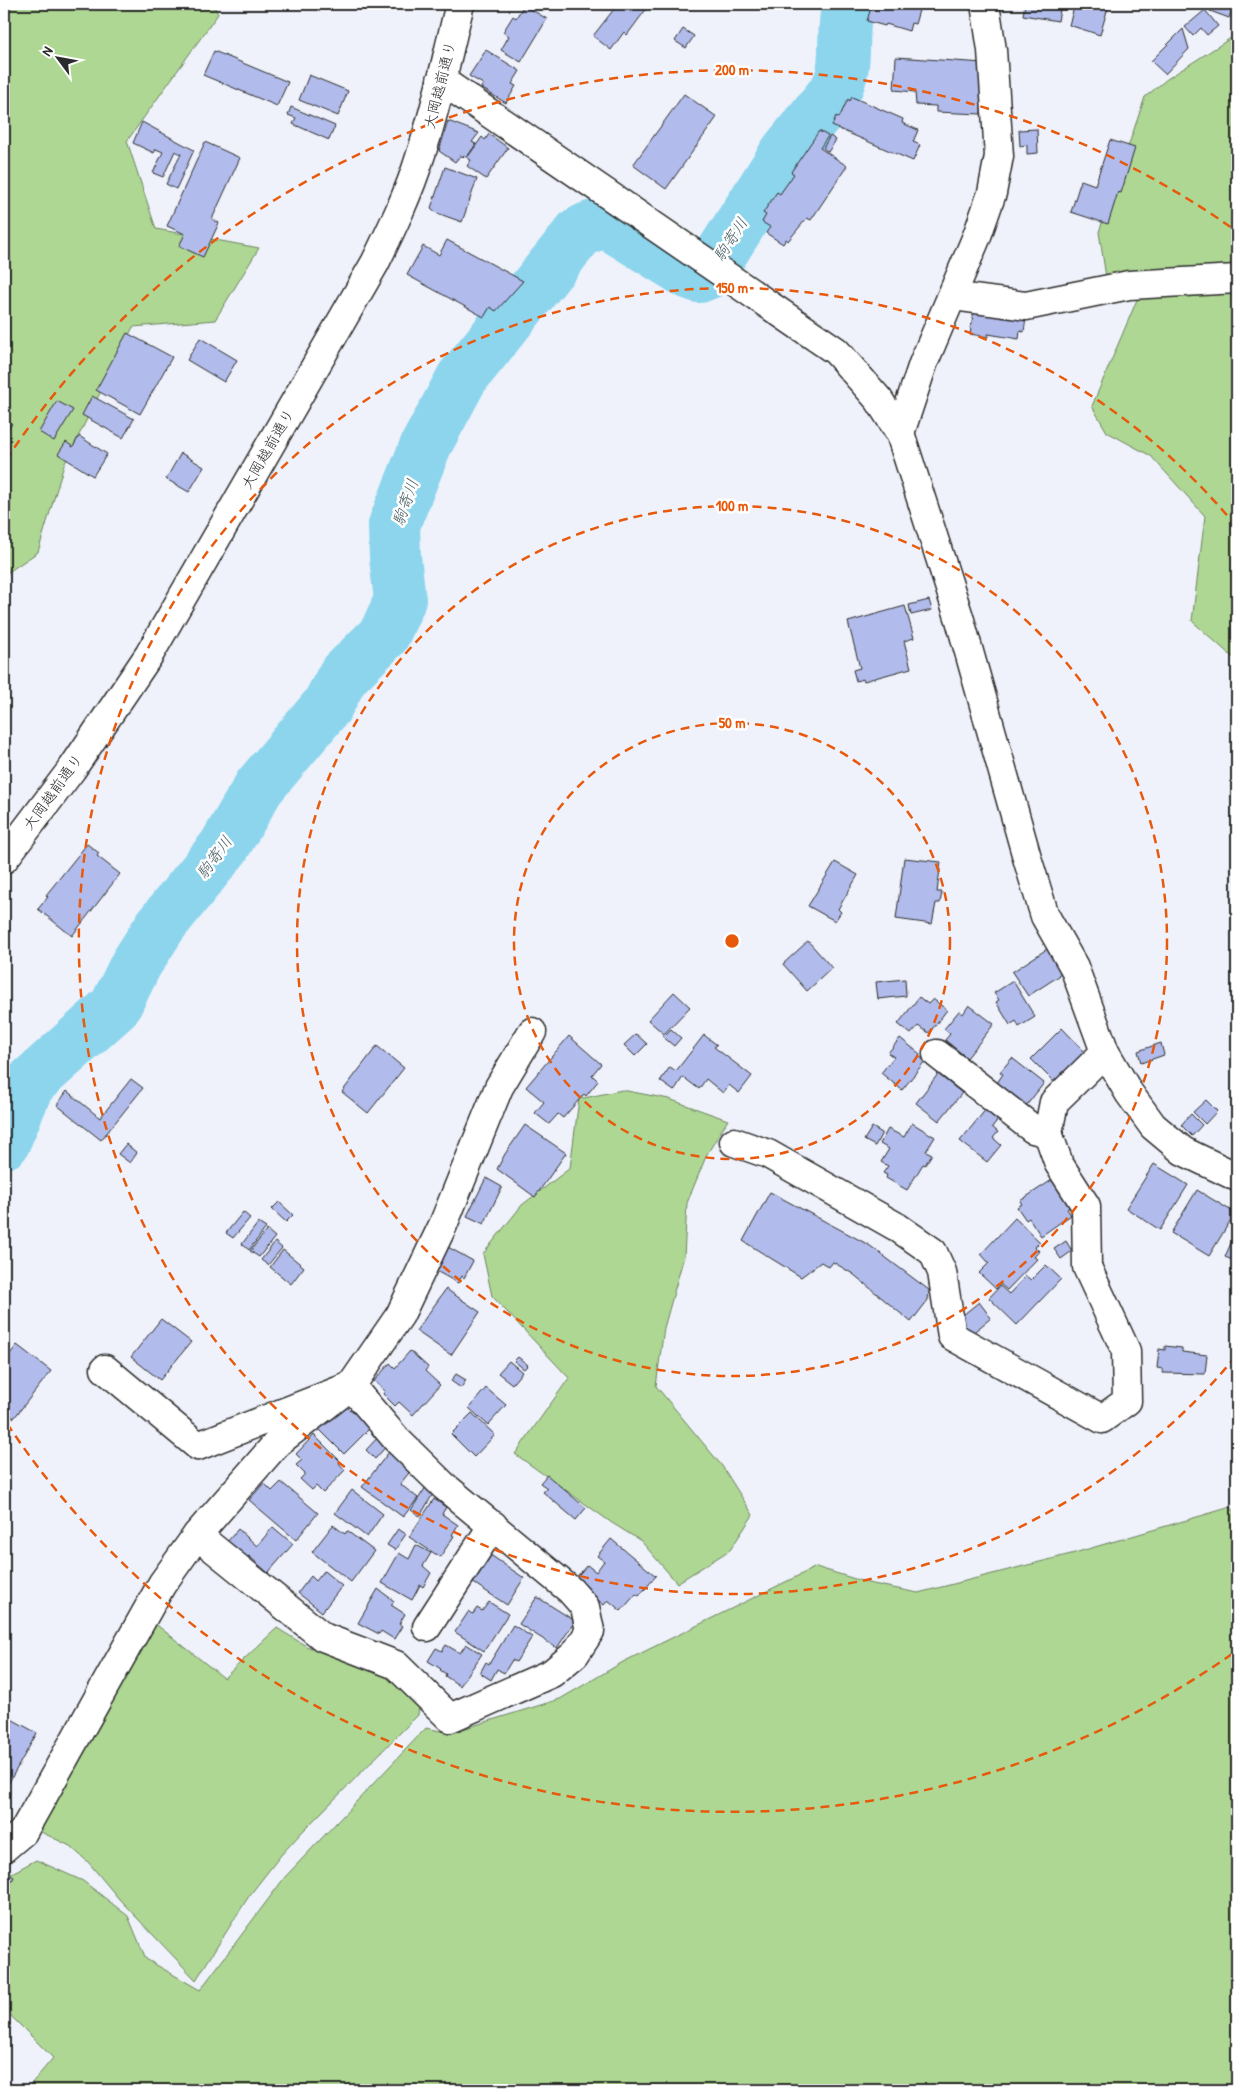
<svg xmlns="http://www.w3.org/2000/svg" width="1241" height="2094" viewBox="0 0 1241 2094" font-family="'Patrick Hand','Klee One',sans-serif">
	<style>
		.green { fill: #aed793; stroke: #6c815f }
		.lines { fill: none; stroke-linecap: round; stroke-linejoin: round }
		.river { stroke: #8cd5ed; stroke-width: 52 }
		.building { fill: #b1bcec; stroke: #2b2b2b }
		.minor-casing { stroke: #2b2b2b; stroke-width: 31 }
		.minor { stroke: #fff; stroke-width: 28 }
		.ring { fill: none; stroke: #e8590c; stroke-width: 2.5; stroke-dasharray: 9 6 }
		.labels { text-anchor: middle; stroke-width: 5; stroke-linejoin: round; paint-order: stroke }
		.street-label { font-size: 15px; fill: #2b2b2b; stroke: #fff }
		.water-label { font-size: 16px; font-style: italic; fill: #485e65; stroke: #fff }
		.centre { fill: #e8590c; stroke: #fff; stroke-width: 2.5 }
		.ring-label { font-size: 15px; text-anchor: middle; font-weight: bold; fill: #e8590c; stroke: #fff; stroke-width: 5; stroke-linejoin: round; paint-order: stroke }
	</style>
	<rect width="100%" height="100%" fill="#eff2fb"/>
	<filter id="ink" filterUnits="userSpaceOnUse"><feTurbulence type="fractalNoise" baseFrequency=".02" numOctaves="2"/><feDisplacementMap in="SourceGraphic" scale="10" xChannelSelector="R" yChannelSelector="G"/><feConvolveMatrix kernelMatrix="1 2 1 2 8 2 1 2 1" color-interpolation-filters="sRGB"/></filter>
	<g filter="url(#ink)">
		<!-- green -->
		<g class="green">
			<path d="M4 4H213L218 14 127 141 156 229 259 248 215 320 133 327 64 465 38 552 4 575Z"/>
			<path d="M1237 34V661L1192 621 1205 516 1151 456 1107 432 1092 406 1139 295 1106 277 1099 232 1145 97 1167 79Z"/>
			<path d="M622 1090 669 1099 728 1120 707 1154 687 1203 684 1256 664 1328 656 1386 722 1466 753 1515 730 1550 677 1583 641 1541 612 1523 515 1454 569 1378 492 1296 483 1254 522 1205 570 1168 579 1099Z"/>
			<path d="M1231 1507 1237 1514V2090H26L53 2058 4 2009V1885L10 1874 36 1860 83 1881 128 1916 146 1959 200 1990 285 1877 426 1728 450 1733 560 1699 623 1662 816 1567 868 1583 918 1593 1071 1554Z"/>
			<path d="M153 1622 224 1678 277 1628 306 1646 391 1677 419 1703 418 1715 301 1833 281 1855 249 1896 196 1980 119 1899 89 1863 70 1846 41 1832 46 1818Z"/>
		</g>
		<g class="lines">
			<!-- river -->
			<path class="river" d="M4 1143 29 1084 115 1007 136 964 161 925 224 847 259 787 327 706 343 676 384 635 400 600 395 557 394 525 426 445 462 378 579 233C590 226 598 223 612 226L688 273 699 277 709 273 786 152 835 91C850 66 840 31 848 4"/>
		</g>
		<!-- building -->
		<g class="building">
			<path d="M618 4H650L627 35 624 32 611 50 593 36Z"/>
			<path d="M872 4H908L920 7 915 24 911 23 909 31 886 24 885 26 867 21Z"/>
			<path d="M1025 4H1061L1058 21 1023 15Z"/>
			<path d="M1075 4H1109L1100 35 1069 25Z"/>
			<path d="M1212 4 1234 5 1229 18 1210 11Z"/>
			<path d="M524 5 547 19 521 62 501 50 509 36 503 32 513 16 516 18Z"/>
			<path d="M1205 10 1218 26 1207 35 1201 28 1193 36 1185 27Z"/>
			<path d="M683 29 694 36 686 48 675 41Z"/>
			<path d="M1183 29 1189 49 1165 74 1151 61Z"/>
			<path d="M486 50 520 71 512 84 516 86 506 103 481 88 483 84 469 76Z"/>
			<path d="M214 51 288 82 277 106 203 75Z"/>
			<path d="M896 57 984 63 981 114 936 112V106L916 105 915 92 894 90Z"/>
			<path d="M309 75 348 91 338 116 299 100Z"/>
			<path d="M684 94 717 117 666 189 633 165Z"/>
			<path d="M852 97 903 119 902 123 918 130 913 142 920 145 913 161 832 126 836 116 839 118 848 99 850 101Z"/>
			<path d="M291 107 335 126 329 140 293 124 296 118 288 115Z"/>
			<path d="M448 121 479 133 472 142 476 144 467 157 460 156 455 162 439 151Z"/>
			<path d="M142 122 194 150 176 189 166 184 181 154 175 151 163 177 153 173 163 152 156 149 154 153 133 143Z"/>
			<path d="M1037 129 1038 153 1027 154V145L1020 146 1019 130Z"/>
			<path d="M819 131 828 136 820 148 847 166 811 220 807 218 788 241 786 239 783 244 766 233 770 227 762 222 766 215 763 213 777 192 780 194 794 174 791 172Z"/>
			<path d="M489 134 508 148 486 179 467 166 471 160 467 158 482 137 485 140Z"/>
			<path d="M830 136 836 140 828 152 823 148Z"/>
			<path d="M1110 140 1135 148 1121 193 1118 192 1108 224 1071 212 1081 180 1095 185Z"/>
			<path d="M205 142 240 158 212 219 219 223 203 257 179 246 185 234 167 226Z"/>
			<path d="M445 167 477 179 462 222 437 213 431 208Z"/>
			<path d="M447 240 523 281 496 311 490 307 484 317 407 275 423 246 439 255Z"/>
			<path d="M974 309 1026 318 1024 332 1020 331 1019 339 988 334V337L970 334Z"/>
			<path d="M127 333 172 357 140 414 96 390Z"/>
			<path d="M200 338 237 360 224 382 187 360Z"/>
			<path d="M92 396 134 419 123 438 82 415Z"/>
			<path d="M57 401 73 410 54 441 39 432Z"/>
			<path d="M4 418 12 424 4 434Z"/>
			<path d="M79 436 107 454 93 476 58 454 66 442 73 447Z"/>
			<path d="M181 453 204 467 189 492 166 479Z"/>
			<path d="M929 600 932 610 911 615 909 605Z"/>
			<path d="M905 606 914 638 904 641 911 668 864 681 863 679 856 681 853 670 860 668 848 622Z"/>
			<path d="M87 844 99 853 97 856 120 874 72 936 38 909 48 897 46 895Z"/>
			<path d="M904 858 941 862 937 892H942L940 903H936L932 924 896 919Z"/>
			<path d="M835 862 858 875 838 909 841 912 835 921 808 906Z"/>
			<path d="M808 941 832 968 807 991 783 964Z"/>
			<path d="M1047 949 1062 972 1058 975 1059 976 1028 996 1012 972Z"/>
			<path d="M905 979 906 996 878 999 876 982Z"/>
			<path d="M1013 981 1035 1017 1019 1027 1016 1021 1010 1025 996 1002 999 1000 994 993Z"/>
			<path d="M674 992 690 1007 664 1034 648 1020Z"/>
			<path d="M919 997 928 1004 933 999 947 1010 929 1033 918 1026 911 1034 898 1024Z"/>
			<path d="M969 1005 994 1024 967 1058 945 1040 950 1034 944 1029 959 1011 963 1014Z"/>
			<path d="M1062 1028 1085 1052 1054 1082 1031 1059Z"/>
			<path d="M671 1029 681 1038 674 1046 663 1037Z"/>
			<path d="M636 1034 647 1044 635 1056 624 1045Z"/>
			<path d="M704 1035 717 1045 714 1047 752 1076 739 1093 729 1085 723 1093 706 1079 699 1089 683 1077 674 1091 660 1081 670 1067 676 1071Z"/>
			<path d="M569 1036 601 1064 592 1075 598 1081 586 1096 584 1094 563 1118 558 1114 549 1124 535 1113 544 1102 526 1087Z"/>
			<path d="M900 1038 920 1054 919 1056 925 1061 902 1090 881 1073 894 1057 888 1053Z"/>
			<path d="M1161 1043 1164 1055 1141 1063 1138 1051Z"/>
			<path d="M377 1046 404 1068 368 1113 342 1092Z"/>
			<path d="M1012 1058 1044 1083 1026 1106 997 1083 1003 1074 1000 1072Z"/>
			<path d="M938 1074 962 1093 939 1121 916 1103Z"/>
			<path d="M131 1079 143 1088 101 1140 57 1105 67 1091 100 1118Z"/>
			<path d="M1206 1100 1217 1111 1205 1124 1193 1112Z"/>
			<path d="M987 1108 999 1118 992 1127 998 1132 993 1138 1001 1145 987 1162 960 1141Z"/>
			<path d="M1191 1114 1202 1125 1192 1136 1181 1125Z"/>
			<path d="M912 1123 935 1137 926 1151 932 1154 925 1165 923 1164 907 1190 886 1178 887 1175 883 1173 888 1166 881 1162 889 1149 880 1144 888 1129 904 1137Z"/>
			<path d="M525 1125 566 1153 535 1197 497 1169 505 1154Z"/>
			<path d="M872 1127 882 1133 875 1146 864 1140Z"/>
			<path d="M126 1144 137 1153 130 1163 118 1154Z"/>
			<path d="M1154 1164 1188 1185 1160 1230 1126 1208Z"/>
			<path d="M486 1178 502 1187 484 1224 467 1216Z"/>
			<path d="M1055 1178 1073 1205 1067 1209 1071 1215 1041 1236 1029 1218 1026 1220 1017 1207 1022 1204 1020 1201Z"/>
			<path d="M1197 1190 1235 1213 1209 1256 1171 1233Z"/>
			<path d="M770 1192 869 1245 929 1290 928 1300 911 1322 853 1274 833 1262 829 1267 821 1262 801 1277 743 1241Z"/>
			<path d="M279 1202 293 1215 286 1222 272 1209Z"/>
			<path d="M243 1212 250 1218 233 1238 226 1233Z"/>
			<path d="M1015 1218 1040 1242 1035 1247 1039 1251 1034 1257 1037 1259 1007 1290 1000 1284 996 1289 979 1273 989 1263 981 1254Z"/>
			<path d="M258 1223 266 1228 249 1250 242 1244Z"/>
			<path d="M1237 1229V1262L1225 1257Z"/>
			<path d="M267 1230 275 1237 259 1257 250 1251Z"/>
			<path d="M1066 1241 1072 1251 1061 1259 1054 1249Z"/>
			<path d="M275 1242 282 1248 268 1265 261 1260Z"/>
			<path d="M448 1247 473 1261 464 1278 462 1276 458 1283 436 1271Z"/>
			<path d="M283 1250 304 1267 291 1284 270 1267Z"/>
			<path d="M1046 1265 1061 1279 1017 1325 989 1298 1000 1286 1009 1294 1026 1276 1031 1280Z"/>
			<path d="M446 1289 480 1312 451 1355 416 1331Z"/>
			<path d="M979 1302 991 1318 970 1335 958 1319Z"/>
			<path d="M161 1319 191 1342 160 1380 131 1357Z"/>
			<path d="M17 1345 51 1371 14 1418 4 1410V1362Z"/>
			<path d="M1165 1346 1182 1348V1352L1207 1355 1205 1374 1163 1373V1369L1157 1368 1159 1349 1165 1350Z"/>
			<path d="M410 1351 428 1367 425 1371 440 1385 413 1415 399 1402 395 1406 383 1394 385 1391 374 1381 390 1363 395 1368Z"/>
			<path d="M518 1357 528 1365 524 1369 514 1361Z"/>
			<path d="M509 1361 522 1372 512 1384 498 1373Z"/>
			<path d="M456 1374 466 1380 461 1388 451 1381Z"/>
			<path d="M486 1388 506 1405 488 1425 469 1408Z"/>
			<path d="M344 1404 350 1410 354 1407 372 1426 344 1454 318 1428Z"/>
			<path d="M472 1413 495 1435 474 1457 451 1434Z"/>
			<path d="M314 1435 341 1462 339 1463 345 1470 323 1493 316 1486 312 1490 300 1479 305 1474 296 1465 302 1460 296 1454Z"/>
			<path d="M380 1435 389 1443 375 1459 366 1450Z"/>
			<path d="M389 1452 412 1469 400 1484 418 1498 403 1517 362 1487Z"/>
			<path d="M547 1475 586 1508 576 1520 543 1492 547 1488 540 1483Z"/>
			<path d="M281 1482 318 1513 296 1540 249 1500 264 1483 272 1491Z"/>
			<path d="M426 1487 434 1492 420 1516 411 1510Z"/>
			<path d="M352 1490 383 1514 367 1537 335 1513Z"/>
			<path d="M434 1499 446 1507 442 1514 458 1525 452 1535 454 1536 440 1557 409 1537Z"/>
			<path d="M333 1525 345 1534 347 1531 374 1551 351 1582 312 1552Z"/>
			<path d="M273 1527 293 1544 268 1573 249 1556 246 1559 227 1542 238 1529 257 1546Z"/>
			<path d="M398 1529 406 1534 395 1550 387 1545Z"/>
			<path d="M611 1539 656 1576 639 1596 636 1594 621 1611 608 1600 604 1605 574 1580 587 1565 596 1572 604 1561 597 1556Z"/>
			<path d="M416 1545 431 1553 423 1566 431 1573 423 1587 420 1585 412 1600 382 1583 399 1553 409 1559Z"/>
			<path d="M489 1554 524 1578 507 1605 472 1582Z"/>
			<path d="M324 1571 342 1586 322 1612 298 1593 311 1576 316 1581Z"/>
			<path d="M378 1589 394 1601 391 1605 405 1614 399 1624 402 1626 394 1639 381 1631 379 1634 358 1623Z"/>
			<path d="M537 1597 575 1621 557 1648 519 1624Z"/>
			<path d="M489 1602 508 1614 484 1651 455 1632 469 1611 473 1614 477 1608 482 1611Z"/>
			<path d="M513 1625 532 1637 516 1662 512 1660 504 1673 497 1669 491 1680 480 1673 486 1662 489 1664Z"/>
			<path d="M466 1644 482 1654 460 1686 445 1676 446 1674 440 1670 441 1669 428 1661 436 1648 442 1651 446 1645 460 1653Z"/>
			<path d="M4 1715 37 1733 8 1784 4 1782Z"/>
			<path d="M4 1871 14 1877 5 1894H4Z"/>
		</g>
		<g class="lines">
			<defs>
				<g id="minor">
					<path d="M441 80 836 351 879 400 900 433 960 620 1028 861 1045 916 1074 967 1105 1052 1129 1093 1153 1126 1183 1151 1237 1177"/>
					<path d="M952 296 1026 306 1129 285 1237 279"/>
					<path d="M900 433 923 364 977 236 992 193 999 156 992 50 985 4"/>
					<path d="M4 859 72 769 149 655 375 263C392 228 409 193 420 157 437 107 447 55 460 4"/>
					<path d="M937 1054 1033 1129 1048 1133"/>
					<path d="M734 1142 768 1154 897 1227 933 1252 942 1272 952 1336 1102 1419 1127 1401 1126 1351 1087 1267 1086 1206 1059 1164 1048 1133 1054 1102 1105 1052"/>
					<path d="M105 1369 198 1446 351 1386 397 1440 444 1486 570 1590 585 1607 590 1631 575 1654 552 1673 450 1718 396 1665 323 1637 197 1535"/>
					<path d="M427 1627 493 1525"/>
					<path d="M4 1848 23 1832 162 1584 197 1535 277 1443 351 1386 400 1315 443 1225 499 1087 532 1032"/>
				</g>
			</defs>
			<!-- minor casing -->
			<use href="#minor" class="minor-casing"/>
			<!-- minor -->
			<use href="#minor" class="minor"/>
		</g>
	</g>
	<!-- distance rings -->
	<g class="ring">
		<circle cx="732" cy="941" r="218"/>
		<circle cx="732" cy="941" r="435"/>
		<path d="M1236 1356A653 653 0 1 1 1236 526"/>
		<path d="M1232 1654A871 871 0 0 1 6 1422M6 460A871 871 0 0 1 1232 228"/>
	</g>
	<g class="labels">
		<!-- street labels -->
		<g class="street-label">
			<text transform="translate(440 85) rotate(-76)" y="5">大岡越前通り</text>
			<text transform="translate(268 449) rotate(-60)" y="5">大岡越前通り</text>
			<text transform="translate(53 792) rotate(-54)" y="5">大岡越前通り</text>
		</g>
		<!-- water labels -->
		<g class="water-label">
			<text transform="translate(730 239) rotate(-57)" y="6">駒寄川</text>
			<text transform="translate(405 502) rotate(-71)" y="6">駒寄川</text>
			<text transform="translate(214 857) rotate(-54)" y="6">駒寄川</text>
		</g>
	</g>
	<circle cx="732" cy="941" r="8" class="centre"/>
	<g class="ring-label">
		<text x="732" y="75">200 m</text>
		<text x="732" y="293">150 m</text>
		<text x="732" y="511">100 m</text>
		<text x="732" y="728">50 m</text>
	</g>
	<!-- margin -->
	<rect width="1241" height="2094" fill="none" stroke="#fff" stroke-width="20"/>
	<rect x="10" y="10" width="1221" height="2074" fill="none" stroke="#2b2b2b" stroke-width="2" filter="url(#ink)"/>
	<!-- north arrow -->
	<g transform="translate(58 58) rotate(302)" stroke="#ffffff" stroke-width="4" paint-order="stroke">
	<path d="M0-4L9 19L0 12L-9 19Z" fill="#2b2b2b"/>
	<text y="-8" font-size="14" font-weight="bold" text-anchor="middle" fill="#2b2b2b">N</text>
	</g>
</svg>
